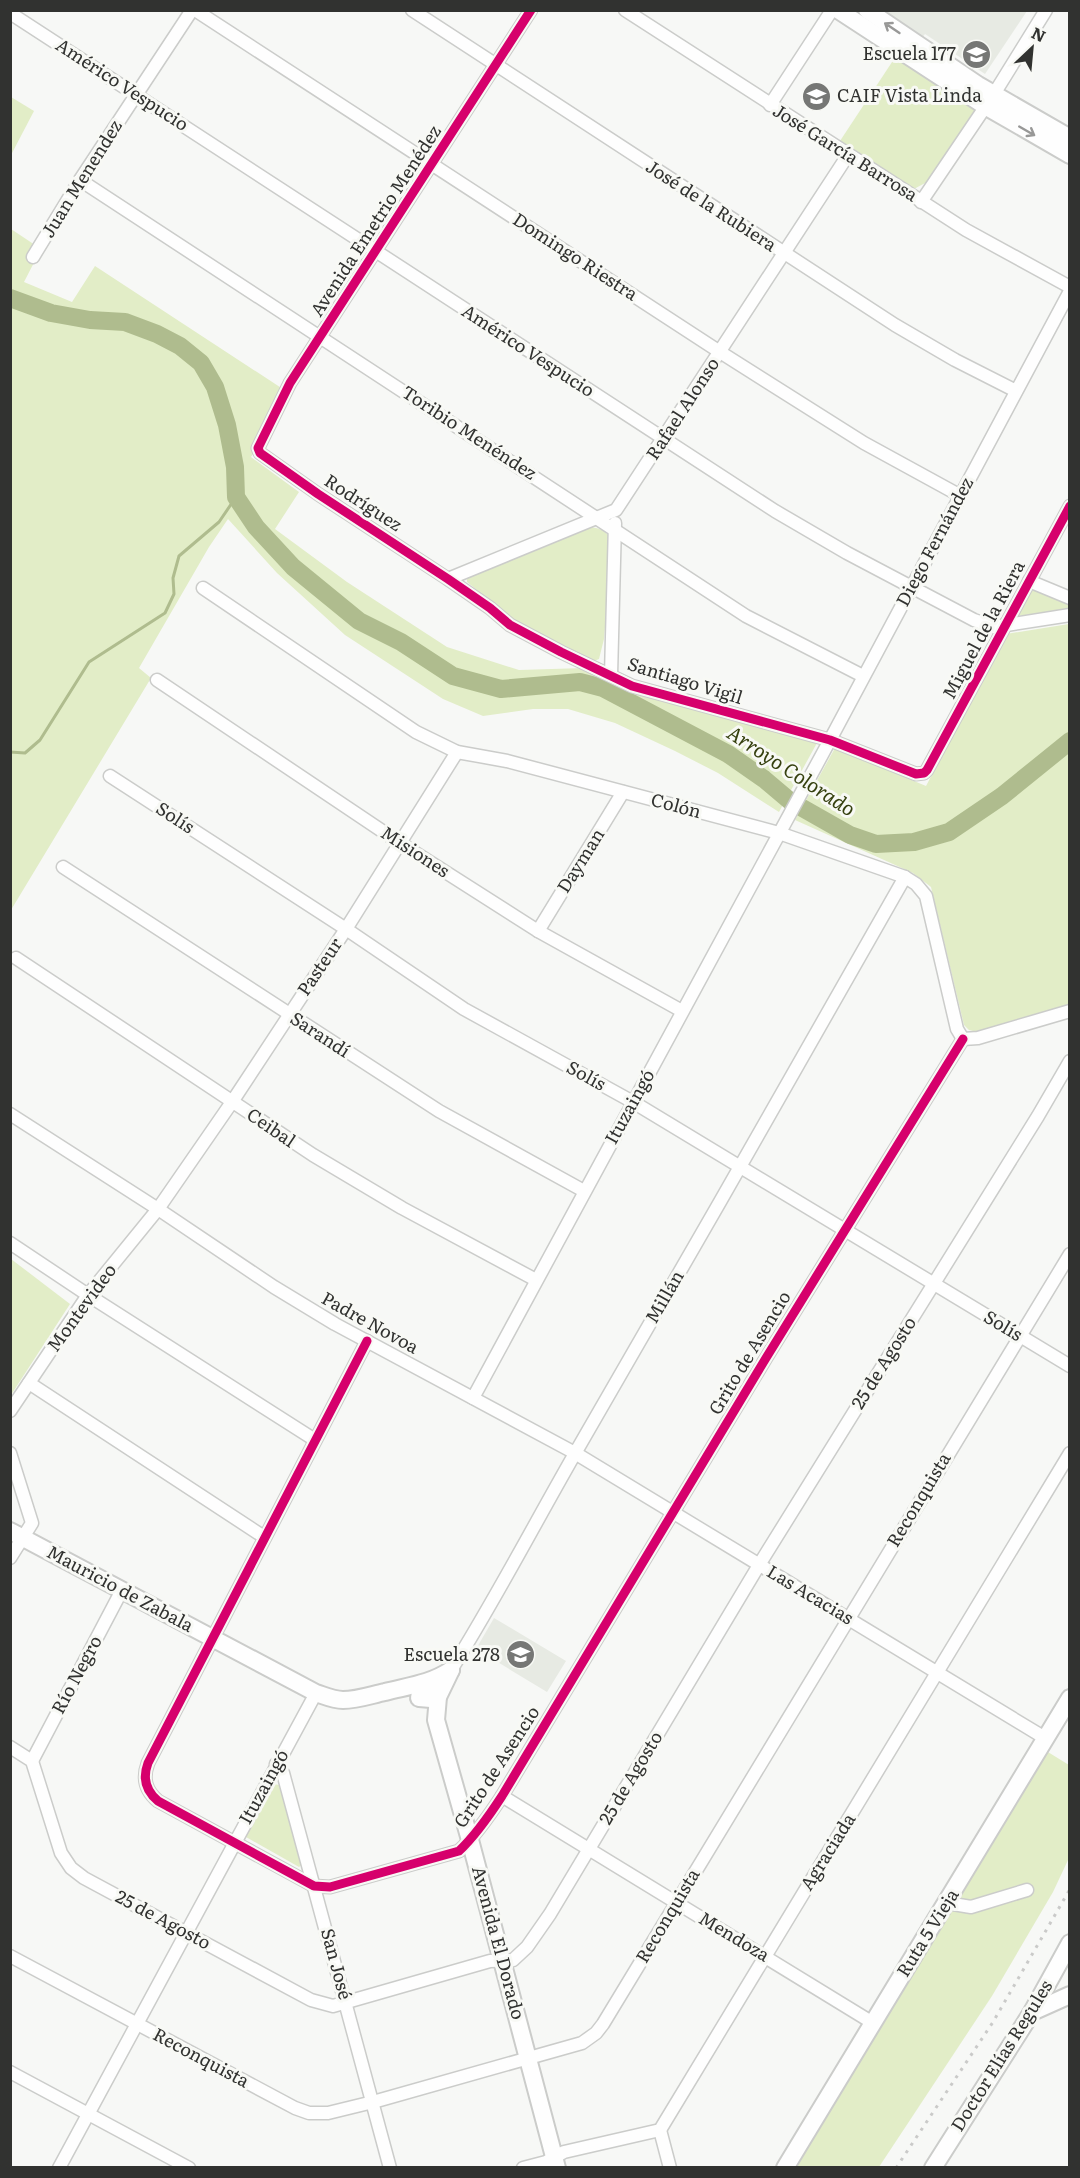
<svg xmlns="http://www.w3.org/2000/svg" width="1080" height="2178" viewBox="0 0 1080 2178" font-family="Literata,serif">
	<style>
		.built { fill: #e7eae3 }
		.green { fill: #e2edc7 }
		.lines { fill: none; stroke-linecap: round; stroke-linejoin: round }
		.stream { stroke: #afbc8e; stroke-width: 3 }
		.river { stroke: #afbc8e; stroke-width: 18 }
		.street-casing { stroke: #cbccca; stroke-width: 15 }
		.secondary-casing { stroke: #cbccca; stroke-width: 20 }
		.street { stroke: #fefefe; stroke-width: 12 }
		.secondary { stroke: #fefefe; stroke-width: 16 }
		.rail { stroke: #cacac9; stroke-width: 3; stroke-dasharray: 3 6; stroke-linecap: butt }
		.cycleway-casing { stroke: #f8f9f5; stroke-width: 13 }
		.cycleway { stroke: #d6006c; stroke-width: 9 }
		.oneway { stroke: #989897 }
		.labels { text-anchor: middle; stroke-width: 6; stroke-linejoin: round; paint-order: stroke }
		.poi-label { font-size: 18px; fill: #313230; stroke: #f8f9f5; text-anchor: end }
		.street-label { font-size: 18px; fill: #313230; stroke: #f8f9f5 }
		.water-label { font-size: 20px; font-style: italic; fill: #364110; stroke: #f8f9f5 }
	</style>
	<rect width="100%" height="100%" fill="#f7f8f6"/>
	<!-- built -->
	<g class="built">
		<path d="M879 11H1027L985 74 925 34 922 38Z"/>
		<path d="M494 1618 566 1661 547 1692 476 1649Z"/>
	</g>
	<!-- green -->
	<g class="green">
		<path d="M896 56 977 107 927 182 914 189 907 188 838 144Z"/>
		<path d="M11 97 34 111 11 155Z"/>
		<path d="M11 229 41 249 24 282 72 302 95 266 292 395 251 457 299 492 275 529 347 582 447 647 519 670 584 668 642 695 817 743 779 812 718 773 675 751 615 723 568 709H533L483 716 443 699 345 635 277 573 228 519 209 547 139 668 151 678 11 910Z"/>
		<path d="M591 527C605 529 610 534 612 548L604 639 599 659 594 661 513 620 467 582V575Z"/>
		<path d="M1034 590 1069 603V609L1018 616 1029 592Z"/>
		<path d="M1069 624V1005L977 1032 969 1030 964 1025 931 887 913 873 795 820 835 748 926 786 1006 634Z"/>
		<path d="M11 1259 70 1304 11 1395Z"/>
		<path d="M1043 1749 1069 1765V1858L1053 1892 992 1996 879 2167 790 2168Z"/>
		<path d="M274 1784 279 1785 303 1864 299 1867 246 1837Z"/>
	</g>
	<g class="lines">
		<!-- stream -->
		<path class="stream" d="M10 752 25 753 40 740 89 662 165 613 174 594 173 578 179 556 219 522 236 497"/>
		<!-- river -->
		<path class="river" d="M10 298 51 313 90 320 125 322 157 334 180 346 201 363 215 387 227 425 235 467 236 497 256 527 293 567 359 621 401 642 453 676 501 689 580 682 603 688 728 754 764 779 790 801 850 835 876 844 914 842 949 832 1002 796 1070 741"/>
		<defs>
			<g id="street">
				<path d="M195 10 720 352 864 443 959 495"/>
				<path d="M412 10 895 325 955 360 1016 391"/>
				<path d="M531 10 290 383 258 448 260 453 318 494 448 579 490 608 510 625 561 652 632 686 830 740 916 774 924 773 927 770 1070 506"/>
				<path d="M625 10 966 230 1070 287"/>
				<path d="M10 13 775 511 847 553 974 620 994 627 1070 615"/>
				<path d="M770 105 832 10"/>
				<path d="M80 180 746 616 863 676"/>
				<path d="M921 202 994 94 1046 10"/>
				<path d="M33 257 80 180 192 10"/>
				<path d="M448 579 616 510 848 155"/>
				<path d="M1029 581 1070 598"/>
				<path d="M203 588 416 732 457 752 507 761 779 833 905 877 916 884 926 896 957 1029 963 1039"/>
				<path d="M611 675 615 523"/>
				<path d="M157 680 400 843 538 931 682 1011"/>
				<path d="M110 776 346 929 464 1009 633 1102 1070 1366"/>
				<path d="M63 867 439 1111 584 1191"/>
				<path d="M538 931 623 792"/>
				<path d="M16 958 313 1155 402 1208 536 1280"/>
				<path d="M963 1039 978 1038 1070 1011"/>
				<path d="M10 1114 158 1209 274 1287 335 1324 575 1453 1045 1738"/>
				<path d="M10 1243 88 1295 315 1440"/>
				<path d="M367 1341 148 1763C142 1779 146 1791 158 1801L314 1886 330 1887 459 1851C476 1835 489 1816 502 1796L766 1358 963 1039"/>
				<path d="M29 1383 264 1537"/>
				<path d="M473 1398 830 740 1070 291"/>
				<path d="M10 1411 88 1295 158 1209 232 1102 346 929 457 752"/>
				<path d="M10 1453 32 1523 10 1558"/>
				<path d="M451 1670C497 1597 537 1519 581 1443 690 1255 798 1066 905 877"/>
				<path d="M10 1747 32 1761 61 1853 71 1868 84 1878 311 2000 333 2006 490 1961 513 1960 527 1947 550 1914 759 1565 1038 1116 1070 1061"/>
				<path d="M32 1761 122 1590"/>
				<path d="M276 1764 283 1773 390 2168"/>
				<path d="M502 1796 873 2023"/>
				<path d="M947 1903 971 1907 1027 1890"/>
				<path d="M10 1956 295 2108 309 2113H328L373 2102 582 2043 596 2033 603 2024 1070 1254"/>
				<path d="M10 2072 189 2168"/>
				<path d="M660 2130 670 2168"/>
				<path d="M59 2168 316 1693"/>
				<path d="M523 2168 546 2162 564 2152 660 2130 1070 1453"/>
			</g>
			<g id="secondary">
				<path d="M838 10 985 106 1070 155"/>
				<path d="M867 10 978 85 1070 138"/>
				<path d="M10 1531 316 1693C325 1696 334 1700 343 1700 357 1700 371 1695 385 1692 408 1686 430 1684 451 1670"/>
				<path d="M451 1670 438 1697 436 1720 470 1840 557 2168"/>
				<path d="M422 1684 419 1698 431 1699 438 1697 436 1689"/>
				<path d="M1032 2012 1070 1995"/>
				<path d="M785 2168 1070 1698"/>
				<path d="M933 2168 1032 2012 1070 1943"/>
			</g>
		</defs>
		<!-- street casing -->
		<use href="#street" class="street-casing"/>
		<!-- secondary casing -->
		<use href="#secondary" class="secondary-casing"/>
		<!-- street -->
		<use href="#street" class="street"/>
		<!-- secondary -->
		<use href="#secondary" class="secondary"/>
		<!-- rail -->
		<path class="rail" d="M896 2168 993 2022 1070 1889"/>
		<defs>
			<g id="cycleway">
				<path d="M531 10 290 383 258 448 260 453 318 494 448 579 490 608 510 625 561 652 632 686 830 740 916 774 924 773 927 770 1070 506"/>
				<path d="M367 1341 148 1763C142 1779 146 1791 158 1801L314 1886 330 1887 459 1851C476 1835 489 1816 502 1796L766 1358 963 1039"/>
			</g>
		</defs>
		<!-- cycleway casing -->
		<use href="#cycleway" class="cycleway-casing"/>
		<!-- cycleway -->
		<use href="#cycleway" class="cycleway"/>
	</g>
	<!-- one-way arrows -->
	<defs><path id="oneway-shaft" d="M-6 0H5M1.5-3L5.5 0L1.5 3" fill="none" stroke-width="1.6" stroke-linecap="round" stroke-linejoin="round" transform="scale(1.5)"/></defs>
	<g class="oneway">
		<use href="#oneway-shaft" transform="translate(892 28) rotate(-146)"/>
		<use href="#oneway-shaft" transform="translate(1027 131) rotate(30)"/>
	</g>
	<!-- icons -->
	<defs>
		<symbol id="school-disc" viewBox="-11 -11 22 22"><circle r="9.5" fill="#767775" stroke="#f8f9f5"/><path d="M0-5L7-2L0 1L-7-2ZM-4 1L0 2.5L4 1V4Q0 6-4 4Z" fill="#fff"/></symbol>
	</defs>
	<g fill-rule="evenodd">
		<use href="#school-disc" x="960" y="38" width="33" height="33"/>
		<use href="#school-disc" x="800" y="80" width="33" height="33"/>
		<use href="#school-disc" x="504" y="1638" width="33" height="33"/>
	</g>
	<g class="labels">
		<!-- poi labels -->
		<g class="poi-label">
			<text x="956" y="60">Escuela 177</text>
			<text x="837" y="102" text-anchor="start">CAIF Vista Linda</text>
			<text x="500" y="1661">Escuela 278</text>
		</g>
		<!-- street labels -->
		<g class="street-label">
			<text transform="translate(122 85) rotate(33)" y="6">Américo Vespucio</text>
			<text transform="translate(845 153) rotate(32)" y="6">José García Barrosa</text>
			<text transform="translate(82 179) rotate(-58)" y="6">Juan Menendez</text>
			<text transform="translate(711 206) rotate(33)" y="6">José de la Rubiera</text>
			<text transform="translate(376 221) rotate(-57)" y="6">Avenida Emetrio Menédez</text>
			<text transform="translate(575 257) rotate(33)" y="6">Domingo Riestra</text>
			<text transform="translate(528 351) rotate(33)" y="6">Américo Vespucio</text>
			<text transform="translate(683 409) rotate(-57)" y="6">Rafael Alonso</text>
			<text transform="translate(469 433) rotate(33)" y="6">Toribio Menéndez</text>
			<text transform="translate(363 503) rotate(33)" y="6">Rodríguez</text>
			<text transform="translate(935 542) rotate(-62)" y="6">Diego Fernández</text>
			<text transform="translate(984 630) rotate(-62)" y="6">Miguel de la Riera</text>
			<text transform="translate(685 681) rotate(17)" y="6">Santiago Vigil</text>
			<text transform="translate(676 806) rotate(15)" y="6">Colón</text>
			<text transform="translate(175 818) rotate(33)" y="6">Solís</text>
			<text transform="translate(415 852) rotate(33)" y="6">Misiones</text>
			<text transform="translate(581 861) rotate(-58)" y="6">Dayman</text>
			<text transform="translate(320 967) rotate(-56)" y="6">Pasteur</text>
			<text transform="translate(320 1035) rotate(33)" y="6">Sarandí</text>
			<text transform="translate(586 1076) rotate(29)" y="6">Solís</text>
			<text transform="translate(630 1107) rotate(-61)" y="6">Ituzaingó</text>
			<text transform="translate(271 1128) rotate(34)" y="6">Ceibal</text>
			<text transform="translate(665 1297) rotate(-60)" y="6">Millán</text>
			<text transform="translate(82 1308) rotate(-54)" y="6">Montevideo</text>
			<text transform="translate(370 1323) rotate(29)" y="6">Padre Novoa</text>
			<text transform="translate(1003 1326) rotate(31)" y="6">Solís</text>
			<text transform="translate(750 1353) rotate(-59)" y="6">Grito de Asencio</text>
			<text transform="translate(884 1363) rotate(-58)" y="6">25 de Agosto</text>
			<text transform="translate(919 1500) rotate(-59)" y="6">Reconquista</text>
			<text transform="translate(120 1589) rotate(28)" y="6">Mauricio de Zabala</text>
			<text transform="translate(810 1595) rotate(31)" y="6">Las Acacias</text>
			<text transform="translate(77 1675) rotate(-62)" y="6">Río Negro</text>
			<text transform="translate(497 1767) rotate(-57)" y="6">Grito de Asencio</text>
			<text transform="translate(631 1778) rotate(-59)" y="6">25 de Agosto</text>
			<text transform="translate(264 1787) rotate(-61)" y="6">Ituzaingó</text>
			<text transform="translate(828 1852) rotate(-58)" y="6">Agraciada</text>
			<text transform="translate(668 1916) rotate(-59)" y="6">Reconquista</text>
			<text transform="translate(163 1920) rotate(28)" y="6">25 de Agosto</text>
			<text transform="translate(928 1933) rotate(-58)" y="6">Ruta 5 Vieja</text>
			<text transform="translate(734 1937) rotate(31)" y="6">Mendoza</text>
			<text transform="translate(498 1943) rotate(75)" y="6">Avenida El Dorado</text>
			<text transform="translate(336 1964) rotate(75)" y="6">San José</text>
			<text transform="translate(1002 2056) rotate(-58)" y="6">Doctor Elías Regules</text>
			<text transform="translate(201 2058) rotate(28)" y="6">Reconquista</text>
		</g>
		<!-- water labels -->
		<g class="water-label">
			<text transform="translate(791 771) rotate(33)" y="7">Arroyo Colorado</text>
		</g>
	</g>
	<!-- border -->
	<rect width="1080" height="2178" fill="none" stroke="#313230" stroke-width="24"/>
	<!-- north arrow -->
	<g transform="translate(1032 48) rotate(26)" stroke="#f8f9f5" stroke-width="4.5" paint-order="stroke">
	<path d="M0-4.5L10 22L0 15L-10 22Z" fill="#313230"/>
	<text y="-9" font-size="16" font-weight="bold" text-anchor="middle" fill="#313230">N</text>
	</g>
</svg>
